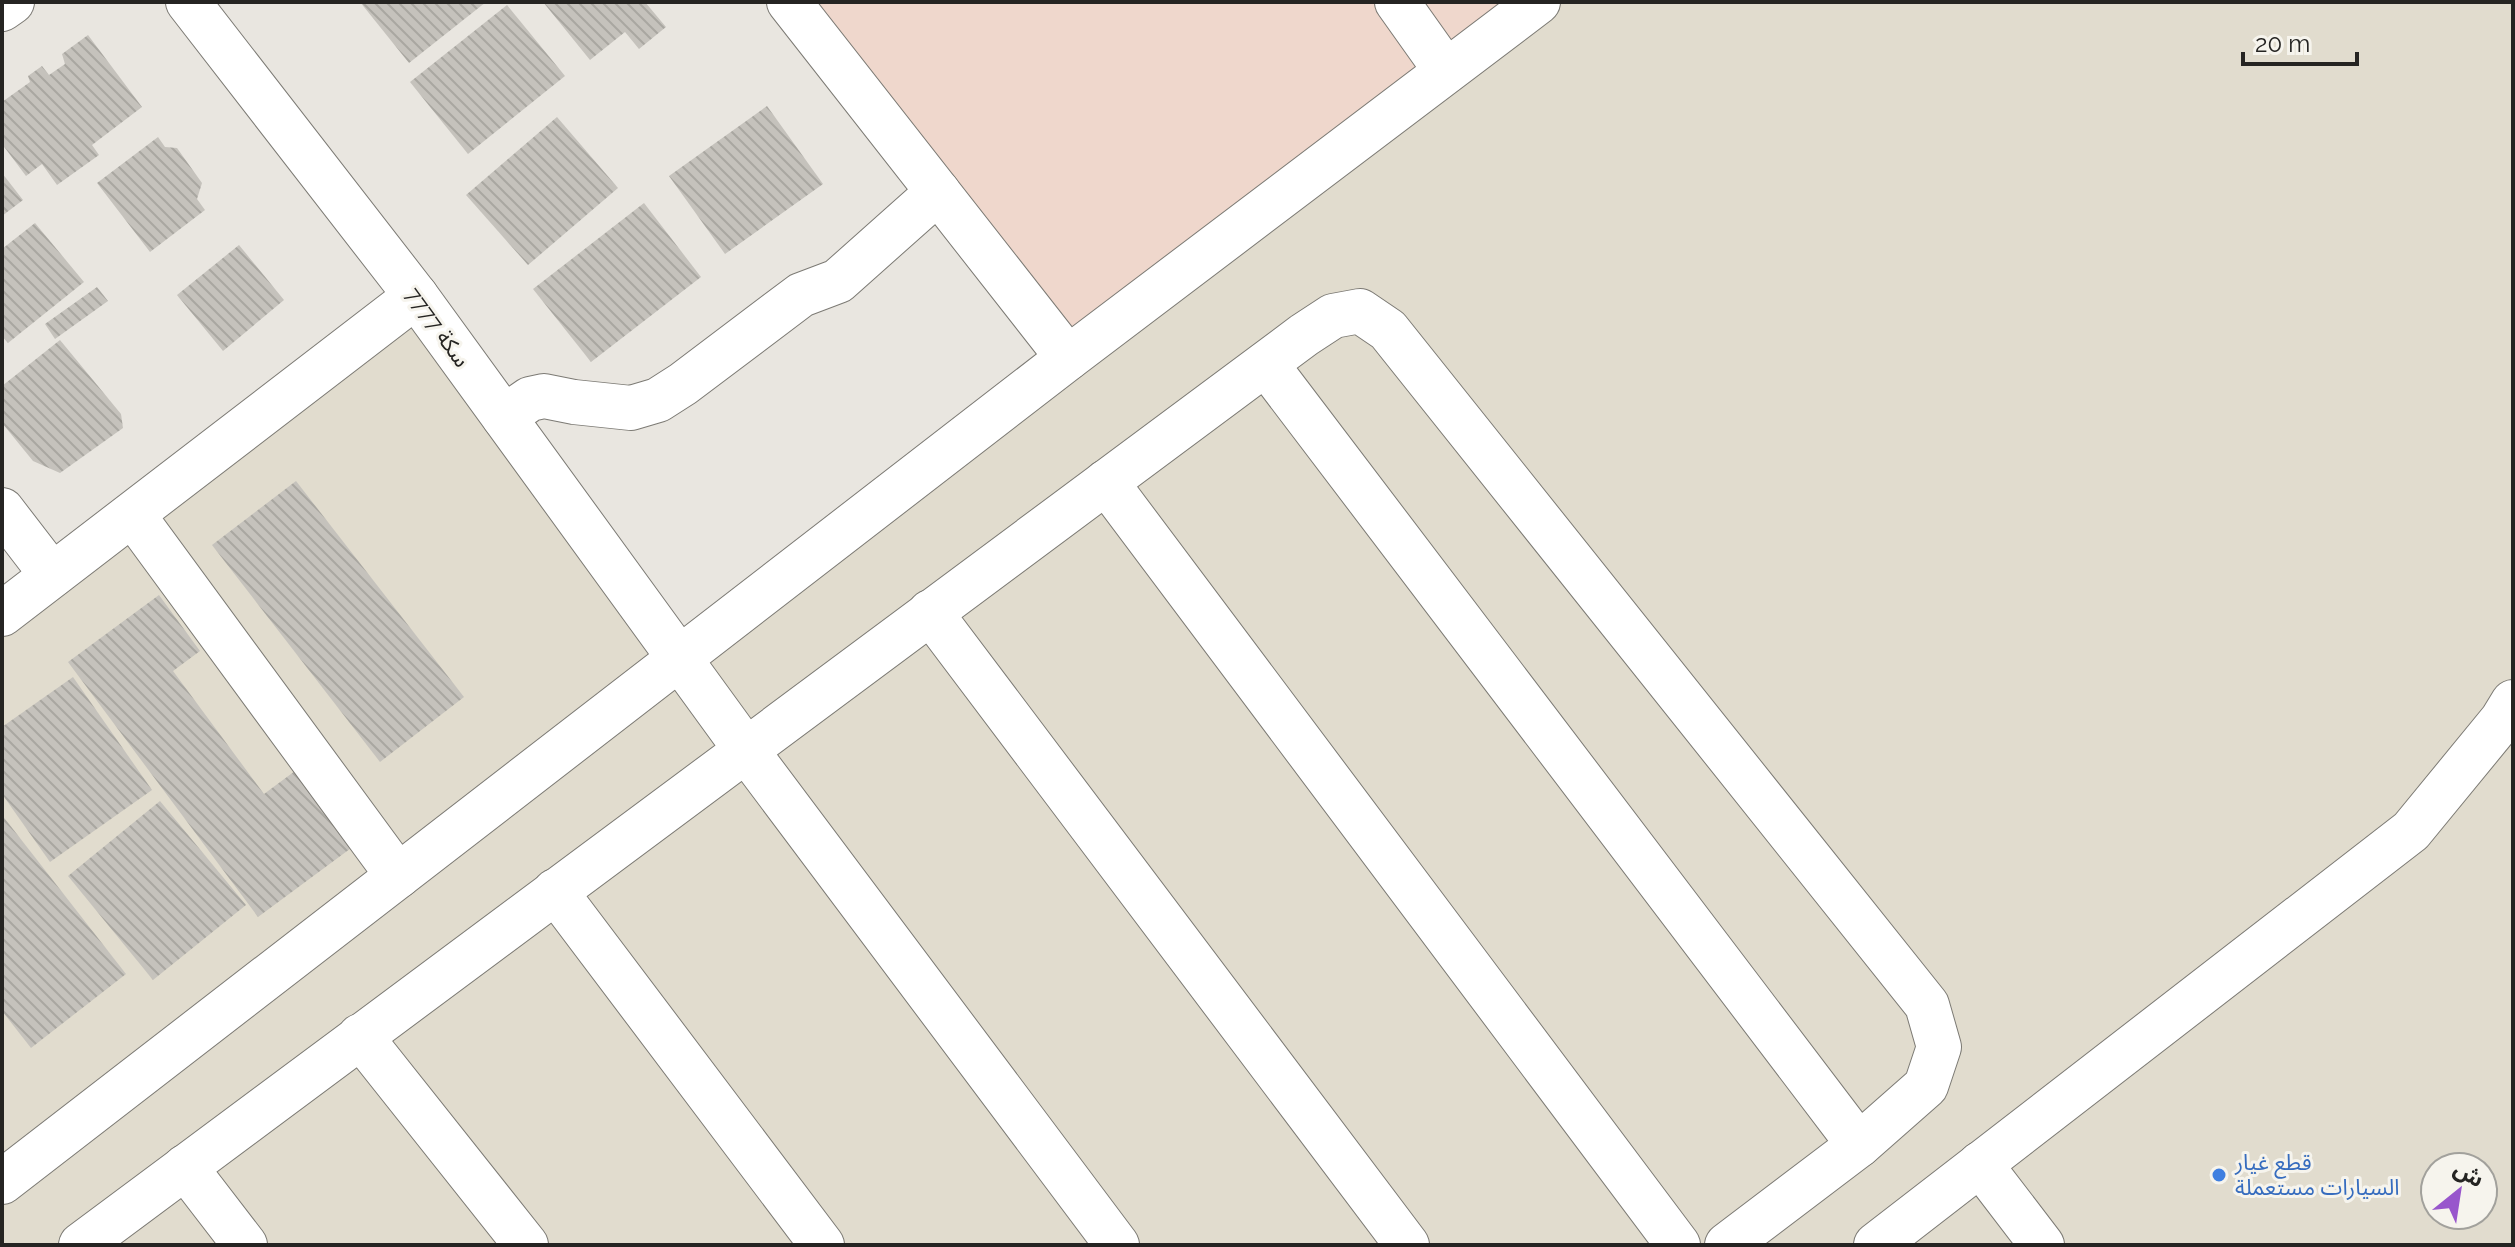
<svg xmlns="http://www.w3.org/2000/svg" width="2515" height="1247" viewBox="0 0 2515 1247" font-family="Raleway,'Noto Sans Arabic',sans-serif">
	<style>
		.commercial { fill: #efd7cc }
		.built { fill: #e1dcce; fill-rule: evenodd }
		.building { fill: url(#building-back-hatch) }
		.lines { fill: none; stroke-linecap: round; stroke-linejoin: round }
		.minor-casing { stroke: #7c7a74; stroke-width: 46 }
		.minor { stroke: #fff; stroke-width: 44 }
		.shop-dot { fill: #3f7fe0; stroke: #f6f4ed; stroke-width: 3 }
		.labels { text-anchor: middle; stroke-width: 6; stroke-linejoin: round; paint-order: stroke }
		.street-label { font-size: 22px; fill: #252422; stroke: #f6f4ed }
		.shop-label { font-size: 22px; fill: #366cbe; stroke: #f6f4ed; text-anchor: start }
	</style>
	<defs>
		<pattern id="building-back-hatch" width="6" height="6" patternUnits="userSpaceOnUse" patternTransform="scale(2)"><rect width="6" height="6" fill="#c5c2bc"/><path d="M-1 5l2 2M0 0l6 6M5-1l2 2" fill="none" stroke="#a9a7a1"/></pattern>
	</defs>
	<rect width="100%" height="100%" fill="#e9e6e0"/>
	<!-- commercial -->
	<path class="commercial" d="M819 2H1503L1070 338 817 4Z"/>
	<!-- built -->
	<path class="built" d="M1544 2H2513V1245H2V616L416 296 679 658ZM2435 1167H2483V1215H2435Z"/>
	<!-- building -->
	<g class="building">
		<path d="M360 2H486L409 63Z"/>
		<path d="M543 2H645L666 27 639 49 625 32 590 60Z"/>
		<path d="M507 5 565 76 468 154 410 82Z"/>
		<path d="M88 35 142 107 92 145 99 155 57 185 42 164 26 176 2 144V102L30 82 28 76 42 66 49 75 65 64 62 54Z"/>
		<path d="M767 106 823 184 725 254 669 176Z"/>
		<path d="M557 117 618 188 528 265 466 195Z"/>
		<path d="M158 137 165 147 177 148 202 183 197 199 205 210 150 252 97 183Z"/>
		<path d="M2 173 23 200 2 216Z"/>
		<path d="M644 203 701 277 591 362 533 289Z"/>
		<path d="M35 223 84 282 8 343 2 336V249Z"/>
		<path d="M239 245 284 300 223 351 177 295Z"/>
		<path d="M97 287 108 301 55 339 45 324Z"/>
		<path d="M60 340 121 414 123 428 60 473 33 461 2 423V386Z"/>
		<path d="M296 481 464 697 380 762 212 545Z"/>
		<path d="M159 595 200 651 173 671 264 794 295 771 362 840 258 917 68 662Z"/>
		<path d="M73 677 152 790 50 862 2 794V727Z"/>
		<path d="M160 801 246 905 153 980 68 876Z"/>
		<path d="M2 815 126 974 31 1048 2 1011Z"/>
	</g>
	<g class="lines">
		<defs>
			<g id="minor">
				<path d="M188 2 416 296 746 750 1117 1245"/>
				<path d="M789 2 1068 358"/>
				<path d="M1397 2 1446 71"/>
				<path d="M2 9 12 2"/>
				<path d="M1266 364 1859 1145"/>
				<path d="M504 417 530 399 544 396 574 402 631 408 658 400 683 384 801 295 838 281 938 192"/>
				<path d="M1106 482 1678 1245"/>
				<path d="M2 510 52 575"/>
				<path d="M133 515 398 876"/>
				<path d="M930 612 1407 1245"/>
				<path d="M2 614 416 296"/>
				<path d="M555 891 822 1245"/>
				<path d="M360 1036 526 1245"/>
				<path d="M1980 1164 2042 1245"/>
				<path d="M185 1167 245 1245"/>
				<path d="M2 1182 1068 358 1538 2"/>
				<path d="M81 1245 1304 335 1333 316 1360 311 1388 330 1927 1005 1939 1047 1926 1086 1859 1145 1727 1245"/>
				<path d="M1876 1245 2411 831 2502 720 2513 702"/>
			</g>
		</defs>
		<!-- minor casing -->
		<use href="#minor" class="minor-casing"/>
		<!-- minor -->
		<use href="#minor" class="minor"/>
	</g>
	<!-- markers -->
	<circle class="shop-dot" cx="2219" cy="1175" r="8"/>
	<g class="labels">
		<!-- street labels -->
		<g class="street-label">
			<text transform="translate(438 327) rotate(54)" y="8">سكة 7777</text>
		</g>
		<!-- shop labels -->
		<g class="shop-label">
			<text x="2235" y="1170">قطع غيار<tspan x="2235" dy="25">السيارات مستعملة</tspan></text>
		</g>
	</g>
	<!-- border -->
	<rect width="2515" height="1247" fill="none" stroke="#252422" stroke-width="8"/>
	<!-- north arrow -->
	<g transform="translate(2459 1191) rotate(30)"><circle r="38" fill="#f6f4ed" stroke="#a2a19c" stroke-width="2"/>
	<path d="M0-6L14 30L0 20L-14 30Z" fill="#9856cc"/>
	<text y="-12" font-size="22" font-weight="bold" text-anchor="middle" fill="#252422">ش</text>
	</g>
	<!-- scale -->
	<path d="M2243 52v12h114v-12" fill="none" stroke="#252422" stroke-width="4"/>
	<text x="2255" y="52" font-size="24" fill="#252422" stroke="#f6f4ed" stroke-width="6" paint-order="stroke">20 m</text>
</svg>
